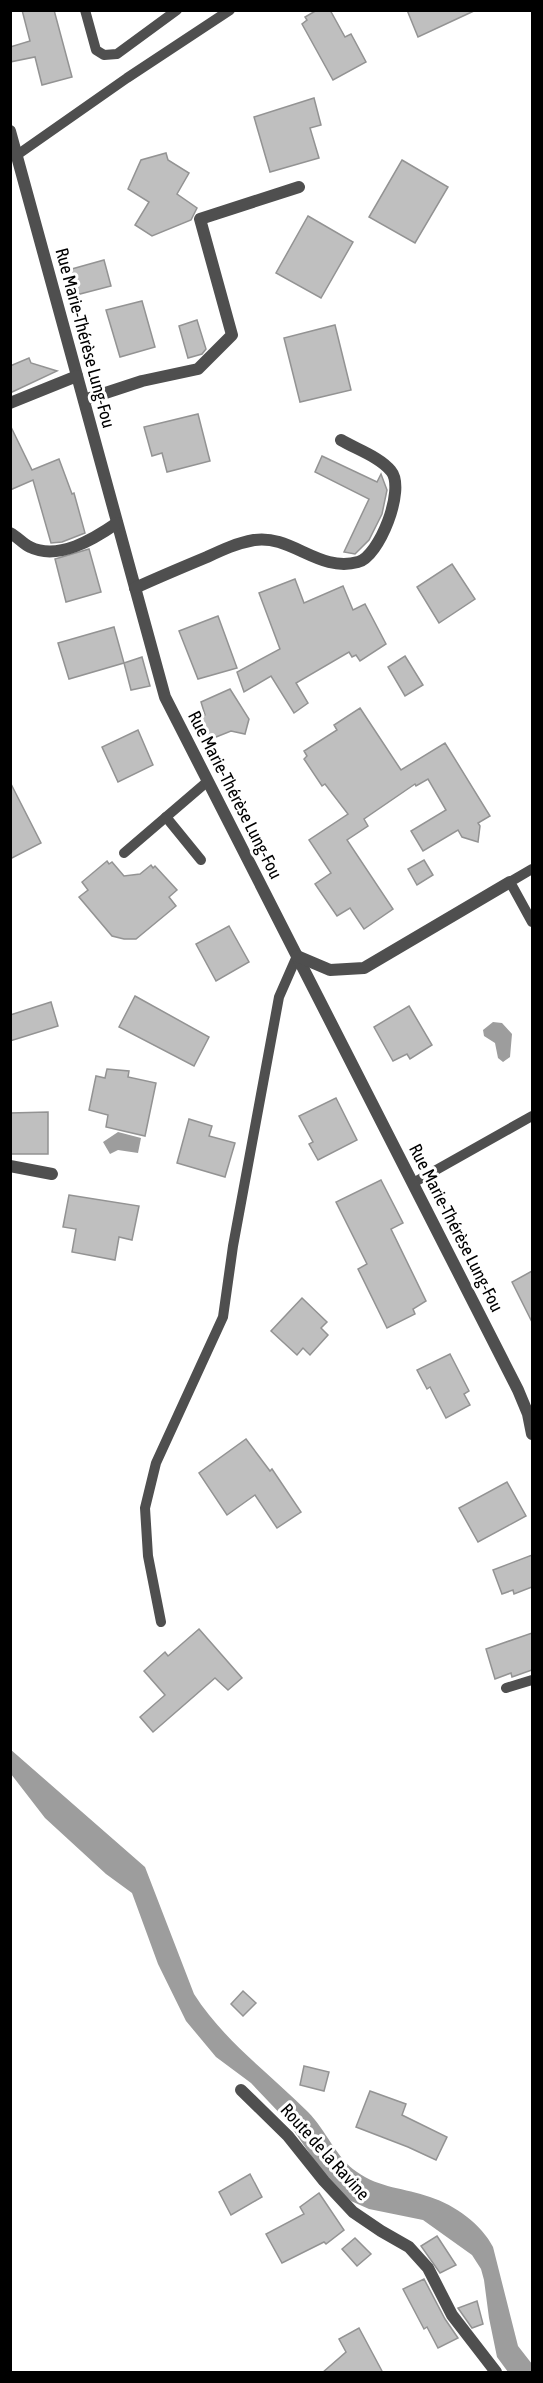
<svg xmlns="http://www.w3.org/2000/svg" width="543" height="2383" viewBox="0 0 543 2383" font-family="'Asap Condensed',sans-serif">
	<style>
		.water { fill: #9d9d9d }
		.building { fill: #bfbfbf; stroke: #939393; stroke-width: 1.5 }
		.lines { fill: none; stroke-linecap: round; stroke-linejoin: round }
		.lane { stroke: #4f4f4f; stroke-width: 10 }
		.street { stroke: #4f4f4f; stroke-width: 12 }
		.labels { text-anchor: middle; stroke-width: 6; stroke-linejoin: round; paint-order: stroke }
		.street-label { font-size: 18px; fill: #000; stroke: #fff }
	</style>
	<rect width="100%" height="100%" fill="#fff"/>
	<!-- water -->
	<g class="water">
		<path d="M493 1022 502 1023 512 1034 510 1057 503 1062 498 1058 495 1043 484 1036 483 1030Z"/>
		<path d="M118 1132 141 1138 138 1153 118 1150 110 1154 103 1142Z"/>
		<path d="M10 1749 145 1867 194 1994C224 2041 269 2073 308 2112 326 2130 336 2158 357 2172 379 2188 405 2188 430 2197 455 2205 482 2225 493 2247L518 2346 532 2364V2372H508L497 2357 489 2318 484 2280 481 2269 472 2255 423 2220 369 2209 351 2201 329 2182 288 2122 251 2083 216 2057 186 2021 158 1964 132 1893 106 1874 45 1818 11 1774Z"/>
	</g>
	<!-- building -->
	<g class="building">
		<path d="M22 10H54L72 77 42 85 35 57 10 62V47L30 41Z"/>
		<path d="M317 10H330L345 37 351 34 366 62 333 80 302 24 307 20 305 17Z"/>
		<path d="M407 10H476L418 37Z"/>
		<path d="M314 98 321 125 310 128 319 158 270 172 254 117Z"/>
		<path d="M166 153 168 160 189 173 177 194 197 208 191 220 152 236 135 225 149 202 128 189 141 160Z"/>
		<path d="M402 160 448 187 415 243 369 217Z"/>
		<path d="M308 216 353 242 321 298 276 273Z"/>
		<path d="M104 260 111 286 76 295 68 270Z"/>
		<path d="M142 301 155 347 120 357 106 310Z"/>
		<path d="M197 320 206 349 202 354 188 358 179 326Z"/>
		<path d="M335 325 351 390 300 402 284 338Z"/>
		<path d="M29 358 31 363 57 371 10 393V366Z"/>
		<path d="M198 414 210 461 167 472 162 453 152 456 144 427Z"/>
		<path d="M10 425 32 470 59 459 72 494 74 493 85 533 62 542 51 543 33 480 10 490Z"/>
		<path d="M322 456 377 482 381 474 387 490 382 514 369 540 355 554 344 552 369 499 315 472Z"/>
		<path d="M89 549 101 592 66 602 55 559Z"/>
		<path d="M452 564 475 599 439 623 417 587Z"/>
		<path d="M295 579 304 603 343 586 353 610 365 604 386 644 360 661 356 655 352 657 349 652 296 683 308 703 294 713 271 676 244 692 237 672 280 649 259 593Z"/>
		<path d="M218 616 237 668 198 679 179 631Z"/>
		<path d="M114 627 124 663 142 657 150 686 131 690 124 663 69 679 58 643Z"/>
		<path d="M405 656 423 685 405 696 388 667Z"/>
		<path d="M230 689 249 719 245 734 231 731 211 739 198 719 205 715 201 702Z"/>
		<path d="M360 708 401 770 445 743 490 816 478 823 480 826 478 842 462 837 458 830 423 851 411 831 446 810 428 779 416 786 415 784 364 819 368 826 347 840 393 909 364 929 350 908 337 916 315 884 331 873 309 840 348 814 325 784 322 786 304 759 307 756 304 751 337 730 334 725Z"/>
		<path d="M138 730 153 765 118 782 102 747Z"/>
		<path d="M10 782 41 843 10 859Z"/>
		<path d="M424 860 433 875 417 885 408 869Z"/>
		<path d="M107 861 109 864 112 862 124 876 140 874 151 865 153 868 155 866 177 890 169 897 176 906 136 939H124L112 936 79 897 88 890 82 882Z"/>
		<path d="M229 926 249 962 216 981 196 944Z"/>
		<path d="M135 996 209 1037 194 1066 119 1027Z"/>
		<path d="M51 1002 58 1026 10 1041V1015Z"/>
		<path d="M409 1006 432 1045 410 1059 407 1054 393 1061 374 1027Z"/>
		<path d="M107 1069 129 1071 128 1077 156 1083 145 1136 106 1127 108 1115 89 1110 96 1076 105 1078Z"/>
		<path d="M336 1098 357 1140 318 1160 309 1144 313 1142 299 1116Z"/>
		<path d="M48 1112V1154H10V1113Z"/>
		<path d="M189 1119 212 1126 209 1136 235 1143 225 1177 177 1163Z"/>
		<path d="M381 1180 403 1223 391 1229 426 1301 413 1309 415 1314 387 1328 358 1269 367 1264 336 1202Z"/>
		<path d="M69 1195 139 1206 132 1240 119 1237 115 1260 72 1252 76 1229 63 1227Z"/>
		<path d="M532 1271V1322L512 1282Z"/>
		<path d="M302 1298 327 1322 321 1328 328 1335 310 1355 303 1348 297 1355 271 1331Z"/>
		<path d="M450 1354 469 1391 464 1394 470 1405 446 1418 430 1387 427 1389 417 1370Z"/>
		<path d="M246 1439 270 1471 272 1469 301 1512 277 1528 255 1495 227 1515 199 1473Z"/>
		<path d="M507 1482 526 1516 478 1542 459 1508Z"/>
		<path d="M532 1555V1587L514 1594 513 1590 502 1594 493 1570Z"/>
		<path d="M199 1629 242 1678 228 1690 215 1678 153 1732 140 1717 165 1695 144 1671 165 1652 168 1656Z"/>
		<path d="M532 1633V1670L512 1677 511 1673 495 1679 486 1649Z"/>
		<path d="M243 1991 256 2003 243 2016 231 2004Z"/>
		<path d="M304 2066 329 2072 324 2091 300 2085Z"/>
		<path d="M370 2091 406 2104 402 2115 447 2137 436 2160 408 2147 356 2127Z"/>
		<path d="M250 2174 262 2197 231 2215 219 2192Z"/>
		<path d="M319 2193 344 2230 326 2244 324 2242 282 2263 266 2234 304 2214 300 2207Z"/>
		<path d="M437 2236 456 2265 440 2273 421 2246Z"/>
		<path d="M355 2238 371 2254 357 2266 342 2249Z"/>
		<path d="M424 2279 445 2319 458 2338 438 2348 427 2327 424 2329 403 2289Z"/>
		<path d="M477 2301 483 2324 472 2328 458 2308Z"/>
		<path d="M359 2328 383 2373H322L346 2352 339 2339Z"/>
	</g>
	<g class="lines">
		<!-- lane -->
		<g class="lane">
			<path d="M85 10 96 50 104 55 117 54 177 10"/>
			<path d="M17 155 127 78 230 10"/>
			<path d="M166 817 201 860"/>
			<path d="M124 853 208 781"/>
			<path d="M532 869 510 882 532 922"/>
			<path d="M413 1183 532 1116"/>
			<path d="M161 1622 148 1556 145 1508 156 1463 223 1317 233 1246 279 997 297 956"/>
			<path d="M506 1688 532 1680"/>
		</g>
		<!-- street -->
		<g class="street">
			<path d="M10 131 165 697 518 1390 528 1414 532 1434"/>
			<path d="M84 400 142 381 198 369 232 335 200 219 299 187"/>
			<path d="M10 403 77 376"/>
			<path d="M10 533C18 537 23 544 30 547 58 561 94 539 117 523"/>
			<path d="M135 588C159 577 183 567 207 557 222 550 237 543 254 540 291 534 319 573 358 562 379 557 406 489 391 471 380 457 356 449 341 440"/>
			<path d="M297 956 330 970 364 968 510 882"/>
			<path d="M10 1166 52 1174"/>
			<path d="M241 2090 288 2136 324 2181 353 2212 381 2231 409 2247 428 2268 452 2315 496 2372"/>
		</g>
	</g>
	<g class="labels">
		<!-- street labels -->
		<g class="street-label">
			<text transform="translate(85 338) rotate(75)" y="6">Rue Marie-Thérèse Lung-Fou</text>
			<text transform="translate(235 795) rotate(63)" y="6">Rue Marie-Thérèse Lung-Fou</text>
			<text transform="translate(456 1228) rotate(63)" y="6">Rue Marie-Thérèse Lung-Fou</text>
			<text transform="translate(325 2152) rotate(48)" y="6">Route de la Ravine</text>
		</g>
	</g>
	<!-- border -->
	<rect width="543" height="2383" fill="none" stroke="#000000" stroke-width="24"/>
</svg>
